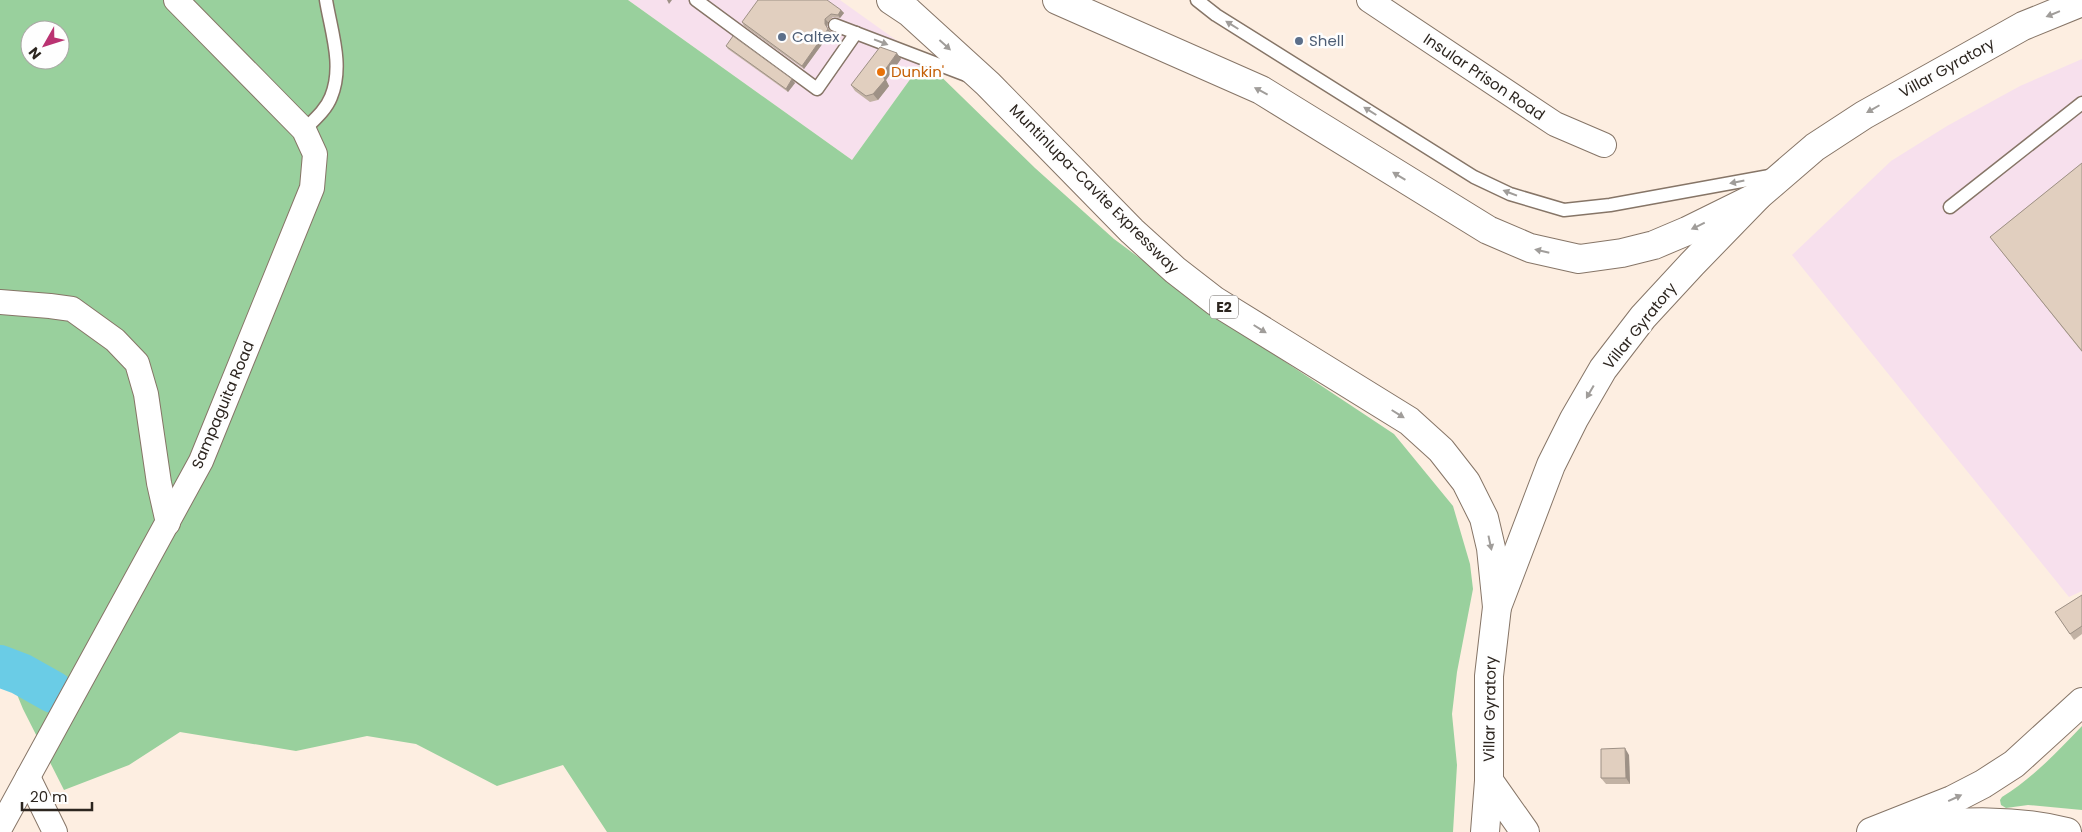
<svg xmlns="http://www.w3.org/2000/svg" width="2082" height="832" viewBox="0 0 2082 832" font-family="Poppins,sans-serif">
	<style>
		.commercial { fill: #f7e0ed }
		.green { fill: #99d09d; fill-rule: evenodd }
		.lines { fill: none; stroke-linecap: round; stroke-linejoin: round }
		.river { stroke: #6acce6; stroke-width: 42 }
		.lane-casing { stroke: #867567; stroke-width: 15 }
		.street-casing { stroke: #867567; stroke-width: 26 }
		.primary-casing { stroke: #867567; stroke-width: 30 }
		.highway-casing { stroke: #867567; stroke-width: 30 }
		.lane { stroke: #fff; stroke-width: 12 }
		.street { stroke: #fff; stroke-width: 24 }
		.primary { stroke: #fff; stroke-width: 28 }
		.highway { stroke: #fff; stroke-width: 28 }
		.wall { fill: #c2b2a4 }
		.shaded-wall { fill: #9e9186 }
		.building { fill: #e1cfbf; stroke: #9e9186 }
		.oneway { fill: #a09d9a }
		.service-dot { fill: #5c6f8a; stroke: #fefefe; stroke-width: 2 }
		.food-dot { fill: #e8710a; stroke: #fefefe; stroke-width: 2 }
		.labels { text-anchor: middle; stroke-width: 5; stroke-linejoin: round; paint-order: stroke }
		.shield { fill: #fefefe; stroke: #6b6662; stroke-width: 1 }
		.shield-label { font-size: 14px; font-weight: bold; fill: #2c251f }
		.service-label { font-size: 15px; fill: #4e5e75; stroke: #fefefe; text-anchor: start }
		.street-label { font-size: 15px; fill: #2c251f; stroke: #fefefe }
		.food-label { font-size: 15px; fill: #c56008; stroke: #fefefe; text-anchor: start }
	</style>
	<rect width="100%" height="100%" fill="#fdeee1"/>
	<!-- commercial -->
	<g class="commercial">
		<path d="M628 0H840L924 60 852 160Z"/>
		<path d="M2082 59V591L2069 597 1792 255 1891 161 1947 126 2020 86Z"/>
	</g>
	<!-- green -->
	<g class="green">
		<path d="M0 0H628L852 160 924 60 1035 168 1114 239 1234 328 1394 434 1453 506 1470 564 1473 589 1457 672 1452 714 1457 765 1453 832H607L563 765 497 786 416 744 367 736 296 751 180 732 129 765 64 790 23 709 0 653ZM30 30H60V60H30Z"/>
		<path d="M2082 726V810L2028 805 2006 808 2001 805 2000 800 2002 797C2033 778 2057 752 2082 726Z"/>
	</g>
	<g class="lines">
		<!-- river -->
		<path class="river" d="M0 666 21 674 53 692"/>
		<defs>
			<g id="lane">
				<path d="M696 0 817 89 856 33"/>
				<path d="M1197 0 1216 15 1474 177 1510 194 1564 210 1610 205 1775 175"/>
				<path d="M835 25 966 75"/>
				<path d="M304 130C314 120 326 110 331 97 344 66 331 31 326 0"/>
				<path d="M1950 207 2082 103"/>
			</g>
			<g id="street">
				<path d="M1369 0 1555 124 1604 145"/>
				<path d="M0 302 50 306 72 309 115 340 137 363 146 394 159 483 168 523"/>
				<path d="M28 777 55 832"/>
				<path d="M0 828 201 461 312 188 315 154 304 130 176 0"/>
			</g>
			<g id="primary">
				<path d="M1489 781 1525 832"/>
				<path d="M1909 827C1962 821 2015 819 2067 832"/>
				<path d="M1485 832 1489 781V676L1497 607 1551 465 1574 419 1603 369 1643 317 1692 264 1758 196 1815 147 1864 115 2023 26 2082 2"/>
				<path d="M1871 832 1952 800 1983 784 2014 764 2082 702"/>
			</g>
			<g id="highway">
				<path d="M891 0 909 12 988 84 1132 231 1175 270 1215 301 1409 421 1441 450 1466 482 1484 518 1491 548 1497 607"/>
				<path d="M1057 0 1261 90 1488 230 1530 248 1579 259 1622 253 1654 245 1687 231 1758 196"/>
			</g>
		</defs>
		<!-- lane casing -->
		<use href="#lane" class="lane-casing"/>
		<!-- street casing -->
		<use href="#street" class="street-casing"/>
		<!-- primary casing -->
		<use href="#primary" class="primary-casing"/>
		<!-- highway casing -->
		<use href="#highway" class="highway-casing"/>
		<!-- lane -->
		<use href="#lane" class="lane"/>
		<!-- street -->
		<use href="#street" class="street"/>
		<!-- primary -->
		<use href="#primary" class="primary"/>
		<!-- highway -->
		<use href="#highway" class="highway"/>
	</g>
	<!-- wall -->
	<g class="wall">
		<path d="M841 10 844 13 840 18 833 17 828 22 827 27 831 32 804 69 744 26 742 22Z"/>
		<path d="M726 46 795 83 788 92 728 49Z"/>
		<path d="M901 59 886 80 889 86 878 100 870 102 855 91 851 85Z"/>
		<path d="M2082 163V352L1990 237Z"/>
		<path d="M2082 595V634L2074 640 2055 612Z"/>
		<path d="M1629 755 1630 784H1606L1601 778Z"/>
	</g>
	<!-- shaded-wall -->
	<g class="shaded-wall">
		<path d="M667 0H672L669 4Z"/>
		<path d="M841 10 844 13 840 18 838 15Z"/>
		<path d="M825 19 828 22 827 27 825 24Z"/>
		<path d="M828 29 831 32 804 69 802 66Z"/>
		<path d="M897 53 901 59 886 80 889 86 878 100 873 94 882 74Z"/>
		<path d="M792 79 795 83 788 92 786 89Z"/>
		<path d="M1625 748 1629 755 1630 784 1626 778Z"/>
	</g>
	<!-- building -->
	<g class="building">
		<path d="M758 0H827L841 10 838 15 831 14 825 19V24L828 29 802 66 742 22Z"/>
		<path d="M733 36 792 79 786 89 726 46Z"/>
		<path d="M880 47 897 53 882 74 885 80 873 94 866 96 851 85Z"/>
		<path d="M2082 163V351L1990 237Z"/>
		<path d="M2082 595V626L2070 634 2055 612Z"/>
		<path d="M1625 748 1626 778H1601V749Z"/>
	</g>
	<!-- one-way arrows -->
	<defs><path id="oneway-solid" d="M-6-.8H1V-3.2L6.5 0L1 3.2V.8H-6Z" transform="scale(1.25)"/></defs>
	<g class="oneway">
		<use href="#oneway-solid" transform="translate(2053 14) rotate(158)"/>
		<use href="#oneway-solid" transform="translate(1232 25) rotate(-148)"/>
		<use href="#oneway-solid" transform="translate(881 42) rotate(21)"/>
		<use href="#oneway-solid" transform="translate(945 45) rotate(42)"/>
		<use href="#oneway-solid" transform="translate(1261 91) rotate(-152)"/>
		<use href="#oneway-solid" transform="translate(1873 109) rotate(150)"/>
		<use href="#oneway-solid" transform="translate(1370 111) rotate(-148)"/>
		<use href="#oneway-solid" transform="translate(1399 176) rotate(-149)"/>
		<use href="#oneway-solid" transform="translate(1737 182) rotate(169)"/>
		<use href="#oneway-solid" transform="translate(1510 193) rotate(-159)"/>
		<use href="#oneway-solid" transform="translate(1698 226) rotate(154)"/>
		<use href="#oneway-solid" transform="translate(1542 251) rotate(-167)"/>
		<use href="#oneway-solid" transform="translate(1260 329) rotate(32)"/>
		<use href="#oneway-solid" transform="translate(1590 392) rotate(120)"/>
		<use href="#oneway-solid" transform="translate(1398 414) rotate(32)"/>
		<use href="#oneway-solid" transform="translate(1490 543) rotate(78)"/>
		<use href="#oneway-solid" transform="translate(1955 798) rotate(-25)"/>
	</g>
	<!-- markers -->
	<g class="service-dot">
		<circle cx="782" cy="37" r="5"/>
		<circle cx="1299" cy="41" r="5"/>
	</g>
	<circle class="food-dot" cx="881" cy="72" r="5"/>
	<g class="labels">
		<!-- shield labels -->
		<rect class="shield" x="1210" y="295.5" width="28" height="23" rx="4"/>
		<g class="shield-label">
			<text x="1224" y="312">E2</text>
		</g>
		<!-- service labels -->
		<g class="service-label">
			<text x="792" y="42">Caltex</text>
			<text x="1309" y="46">Shell</text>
		</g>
		<!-- street labels -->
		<g class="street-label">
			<text transform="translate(1947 68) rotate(-29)" y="5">Villar Gyratory</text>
			<text transform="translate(1484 77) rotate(34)" y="5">Insular Prison Road</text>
			<text transform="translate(1094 189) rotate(45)" y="5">Muntinlupa-Cavite Expressway</text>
			<text transform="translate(1640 326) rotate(-51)" y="5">Villar Gyratory</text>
			<text transform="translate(223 405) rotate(-67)" y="5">Sampaguita Road</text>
			<text transform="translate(1490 709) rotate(-89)" y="5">Villar Gyratory</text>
		</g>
		<!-- food labels -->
		<g class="food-label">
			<text x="891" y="77">Dunkin'</text>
		</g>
	</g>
	<!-- north arrow -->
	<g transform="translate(45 45) rotate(231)"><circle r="24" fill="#fefefe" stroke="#aaa7a5"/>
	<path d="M0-4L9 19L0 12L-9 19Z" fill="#ba3372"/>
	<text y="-8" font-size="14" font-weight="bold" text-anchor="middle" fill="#2c251f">N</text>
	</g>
	<!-- scale -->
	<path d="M22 802v8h70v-8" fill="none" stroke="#2c251f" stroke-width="2.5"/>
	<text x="30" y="802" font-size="15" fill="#2c251f" stroke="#fefefe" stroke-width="4" paint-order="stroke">20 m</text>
</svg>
